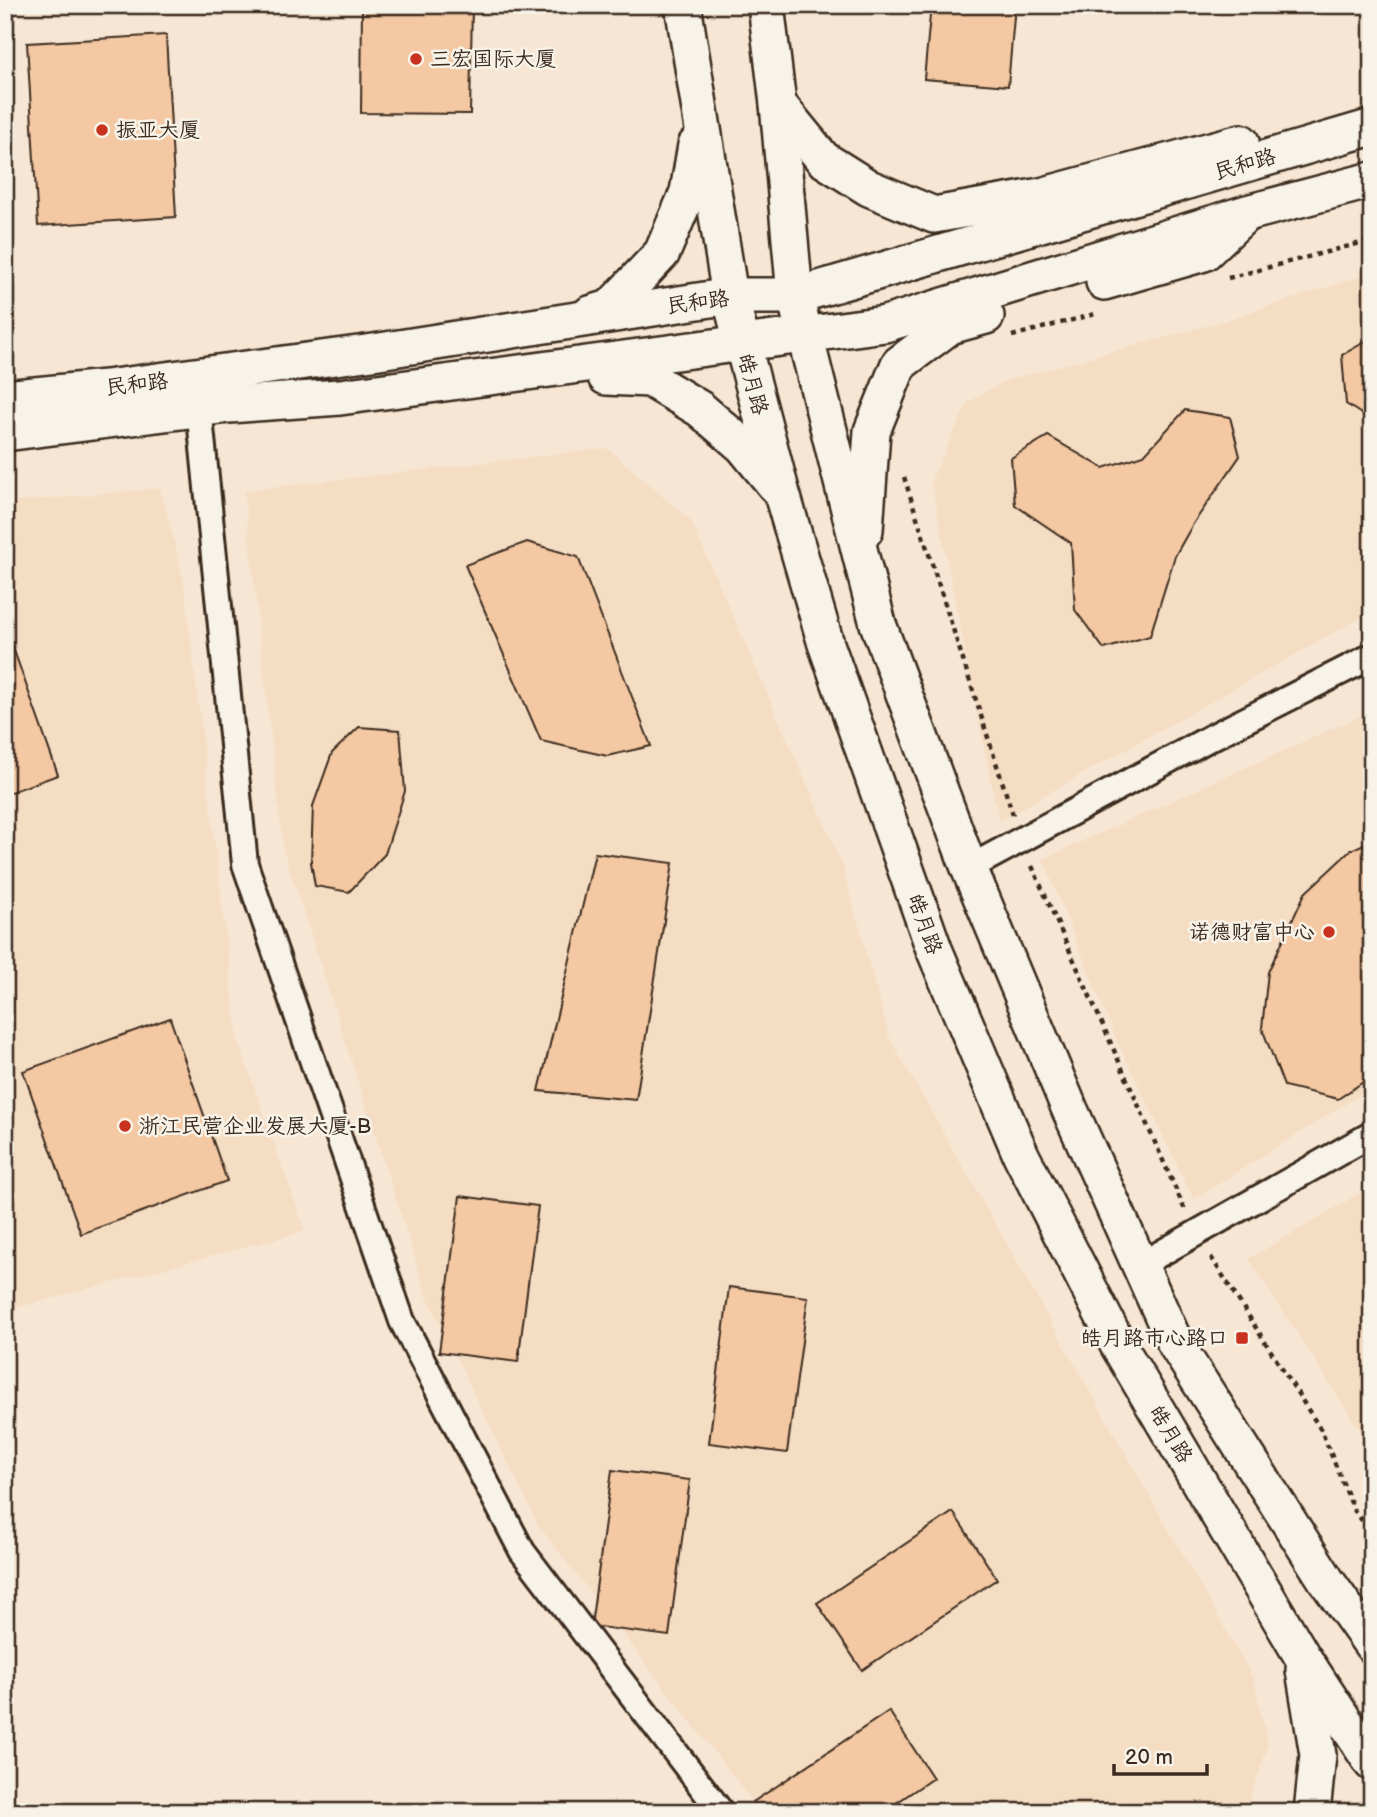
<svg xmlns="http://www.w3.org/2000/svg" width="1377" height="1817" viewBox="0 0 1377 1817" font-family="'Balsamiq Sans','LXGW WenKai TC',sans-serif">
	<style>
		.built { fill: #f5ddc4 }
		.building { fill: #f3c8a2; stroke: #3b2a1e; stroke-width: 2 }
		.lines { fill: none; stroke-linecap: round; stroke-linejoin: round }
		.street-casing { stroke: #3b2a1e; stroke-width: 30 }
		.secondary-casing { stroke: #3b2a1e; stroke-width: 40 }
		.path { stroke: #3b2a1e; stroke-width: 4.5; stroke-dasharray: 5 5; stroke-linecap: butt }
		.street { stroke: #f7f3e8; stroke-width: 24 }
		.secondary { stroke: #f7f3e8; stroke-width: 35 }
		.poi-dot { fill: #c8321e; stroke: #f7f3e8; stroke-width: 2.5 }
		.labels { text-anchor: middle; stroke-width: 5; stroke-linejoin: round; paint-order: stroke }
		.poi-label { font-size: 21px; fill: #3b2a1e; stroke: #f7f3e8; text-anchor: start }
		.street-label { font-size: 21px; fill: #3b2a1e; stroke: #f7f3e8 }
	</style>
	<rect width="100%" height="100%" fill="#f6e6d3"/>
	<filter id="ink" filterUnits="userSpaceOnUse"><feTurbulence type="fractalNoise" baseFrequency=".0143" numOctaves="2"/><feDisplacementMap in="SourceGraphic" scale="14" xChannelSelector="R" yChannelSelector="G"/><feConvolveMatrix kernelMatrix="1 2 1 2 8 2 1 2 1" color-interpolation-filters="sRGB"/></filter>
	<g filter="url(#ink)">
		<!-- built -->
		<g class="built">
			<path d="M1372 273V611L999 821 931 480 968 403 1004 381 1214 324Z"/>
			<path d="M607 448 691 521 842 864 889 1037 1254 1680 1268 1746 1245 1812H761L538 1525 428 1299 283 848 244 491Z"/>
			<path d="M160 488 184 581 238 1041 305 1231 12 1309 5 1292V503Z"/>
			<path d="M1372 711V1087L1194 1199 1116 1039 1043 859Z"/>
			<path d="M1372 1186V1449L1249 1259Z"/>
		</g>
		<!-- building -->
		<g class="building">
			<path d="M362 5H472L470 114 361 113Z"/>
			<path d="M931 5H1015L1008 86 924 79Z"/>
			<path d="M166 35 176 217 38 226 27 43Z"/>
			<path d="M1372 338V421L1346 404 1342 355Z"/>
			<path d="M1185 410 1230 417 1240 456 1193 524 1175 556 1150 636 1104 649 1075 610 1071 543 1015 505 1011 458 1048 436 1103 468 1144 455Z"/>
			<path d="M527 542 578 557 651 746 607 756 541 741 465 565Z"/>
			<path d="M5 625 58 775 5 794Z"/>
			<path d="M359 727 400 730 405 791 385 854 349 892 315 886 311 862 313 806 332 753Z"/>
			<path d="M1372 840V1076L1338 1099 1284 1086 1262 1028 1268 972 1305 893 1351 850Z"/>
			<path d="M595 853 673 863 636 1100 539 1091Z"/>
			<path d="M170 1018 227 1181 81 1234 23 1071Z"/>
			<path d="M460 1196 538 1206 518 1362 439 1352Z"/>
			<path d="M729 1287 808 1297 787 1453 709 1443Z"/>
			<path d="M612 1470 690 1480 669 1636 591 1626Z"/>
			<path d="M953 1512 997 1579 862 1670 817 1603Z"/>
			<path d="M889 1711 933 1778 883 1812H760L753 1802Z"/>
		</g>
		<g class="lines">
			<defs>
				<g id="street">
					<path d="M199 408 245 864 402 1321 522 1551 721 1812"/>
					<path d="M969 868 1210 738 1372 656"/>
					<path d="M1140 1265 1372 1134"/>
				</g>
				<g id="secondary">
					<path d="M683 5 730 296 782 494 826 644 934 949 1021 1155 1117 1343 1302 1656 1372 1763"/>
					<path d="M766 5 778 104 795 296 878 624 969 868 1070 1110 1175 1343 1326 1580 1372 1645"/>
					<path d="M778 104 823 159 869 188 934 215 1041 196 1241 142"/>
					<path d="M1104 282 1204 253 1240 219"/>
					<path d="M590 314 610 308 662 253 688 192 696 145"/>
					<path d="M606 377 650 379 700 409 743 446 775 485"/>
					<path d="M5 398 106 388 373 352 730 296H795L1372 127"/>
					<path d="M5 433 229 405 340 397 885 324 1247 213 1372 180"/>
					<path d="M865 530 872 431 899 364 950 326 986 316"/>
					<path d="M1304 1670 1318 1755 1312 1812"/>
				</g>
			</defs>
			<!-- street casing -->
			<use href="#street" class="street-casing"/>
			<!-- secondary casing -->
			<use href="#secondary" class="secondary-casing"/>
			<!-- path -->
			<g class="path">
				<path d="M1228 278 1372 240"/>
				<path d="M1012 336 1095 314"/>
				<path d="M904 477 1013 815"/>
				<path d="M1032 866 1185 1210"/>
				<path d="M1211 1257 1321 1430 1354 1510 1372 1534"/>
			</g>
			<!-- street -->
			<use href="#street" class="street"/>
			<!-- secondary -->
			<use href="#secondary" class="secondary"/>
		</g>
	</g>
	<!-- markers -->
	<g class="poi-dot">
		<circle cx="416" cy="59" r="7"/>
		<circle cx="102" cy="130" r="7"/>
		<circle cx="1329" cy="932" r="7"/>
		<circle cx="125" cy="1126" r="7"/>
		<rect x="1235" y="1331" width="14" height="14" rx="3.5"/>
	</g>
	<g class="labels">
		<!-- poi labels -->
		<g class="poi-label">
			<text x="430" y="66">三宏国际大厦</text>
			<text x="116" y="137">振亚大厦</text>
			<text x="1315" y="939" text-anchor="end">诺德财富中心</text>
			<text x="139" y="1133">浙江民营企业发展大厦-B</text>
			<text x="1228" y="1345" text-anchor="end">皓月路市心路口</text>
		</g>
		<!-- street labels -->
		<g class="street-label">
			<text transform="translate(1245 164) rotate(-16)" y="7">民和路</text>
			<text transform="translate(698 302) rotate(-8)" y="7">民和路</text>
			<text transform="translate(137 384) rotate(-7)" y="7">民和路</text>
			<text transform="translate(753 384) rotate(75)" y="7">皓月路</text>
			<text transform="translate(925 924) rotate(70)" y="7">皓月路</text>
			<text transform="translate(1171 1434) rotate(59)" y="7">皓月路</text>
		</g>
	</g>
	<!-- margin -->
	<rect width="1377" height="1817" fill="none" stroke="#f7f3e8" stroke-width="28"/>
	<rect x="14" y="14" width="1349" height="1789" fill="none" stroke="#3b2a1e" stroke-width="2.5" filter="url(#ink)"/>
	<!-- scale -->
	<path d="M1114 1764v10h93v-10" fill="none" stroke="#3b2a1e" stroke-width="3.5"/>
	<text x="1125" y="1764" font-size="21" fill="#3b2a1e" stroke="#f7f3e8" stroke-width="5" paint-order="stroke">20 m</text>
</svg>
